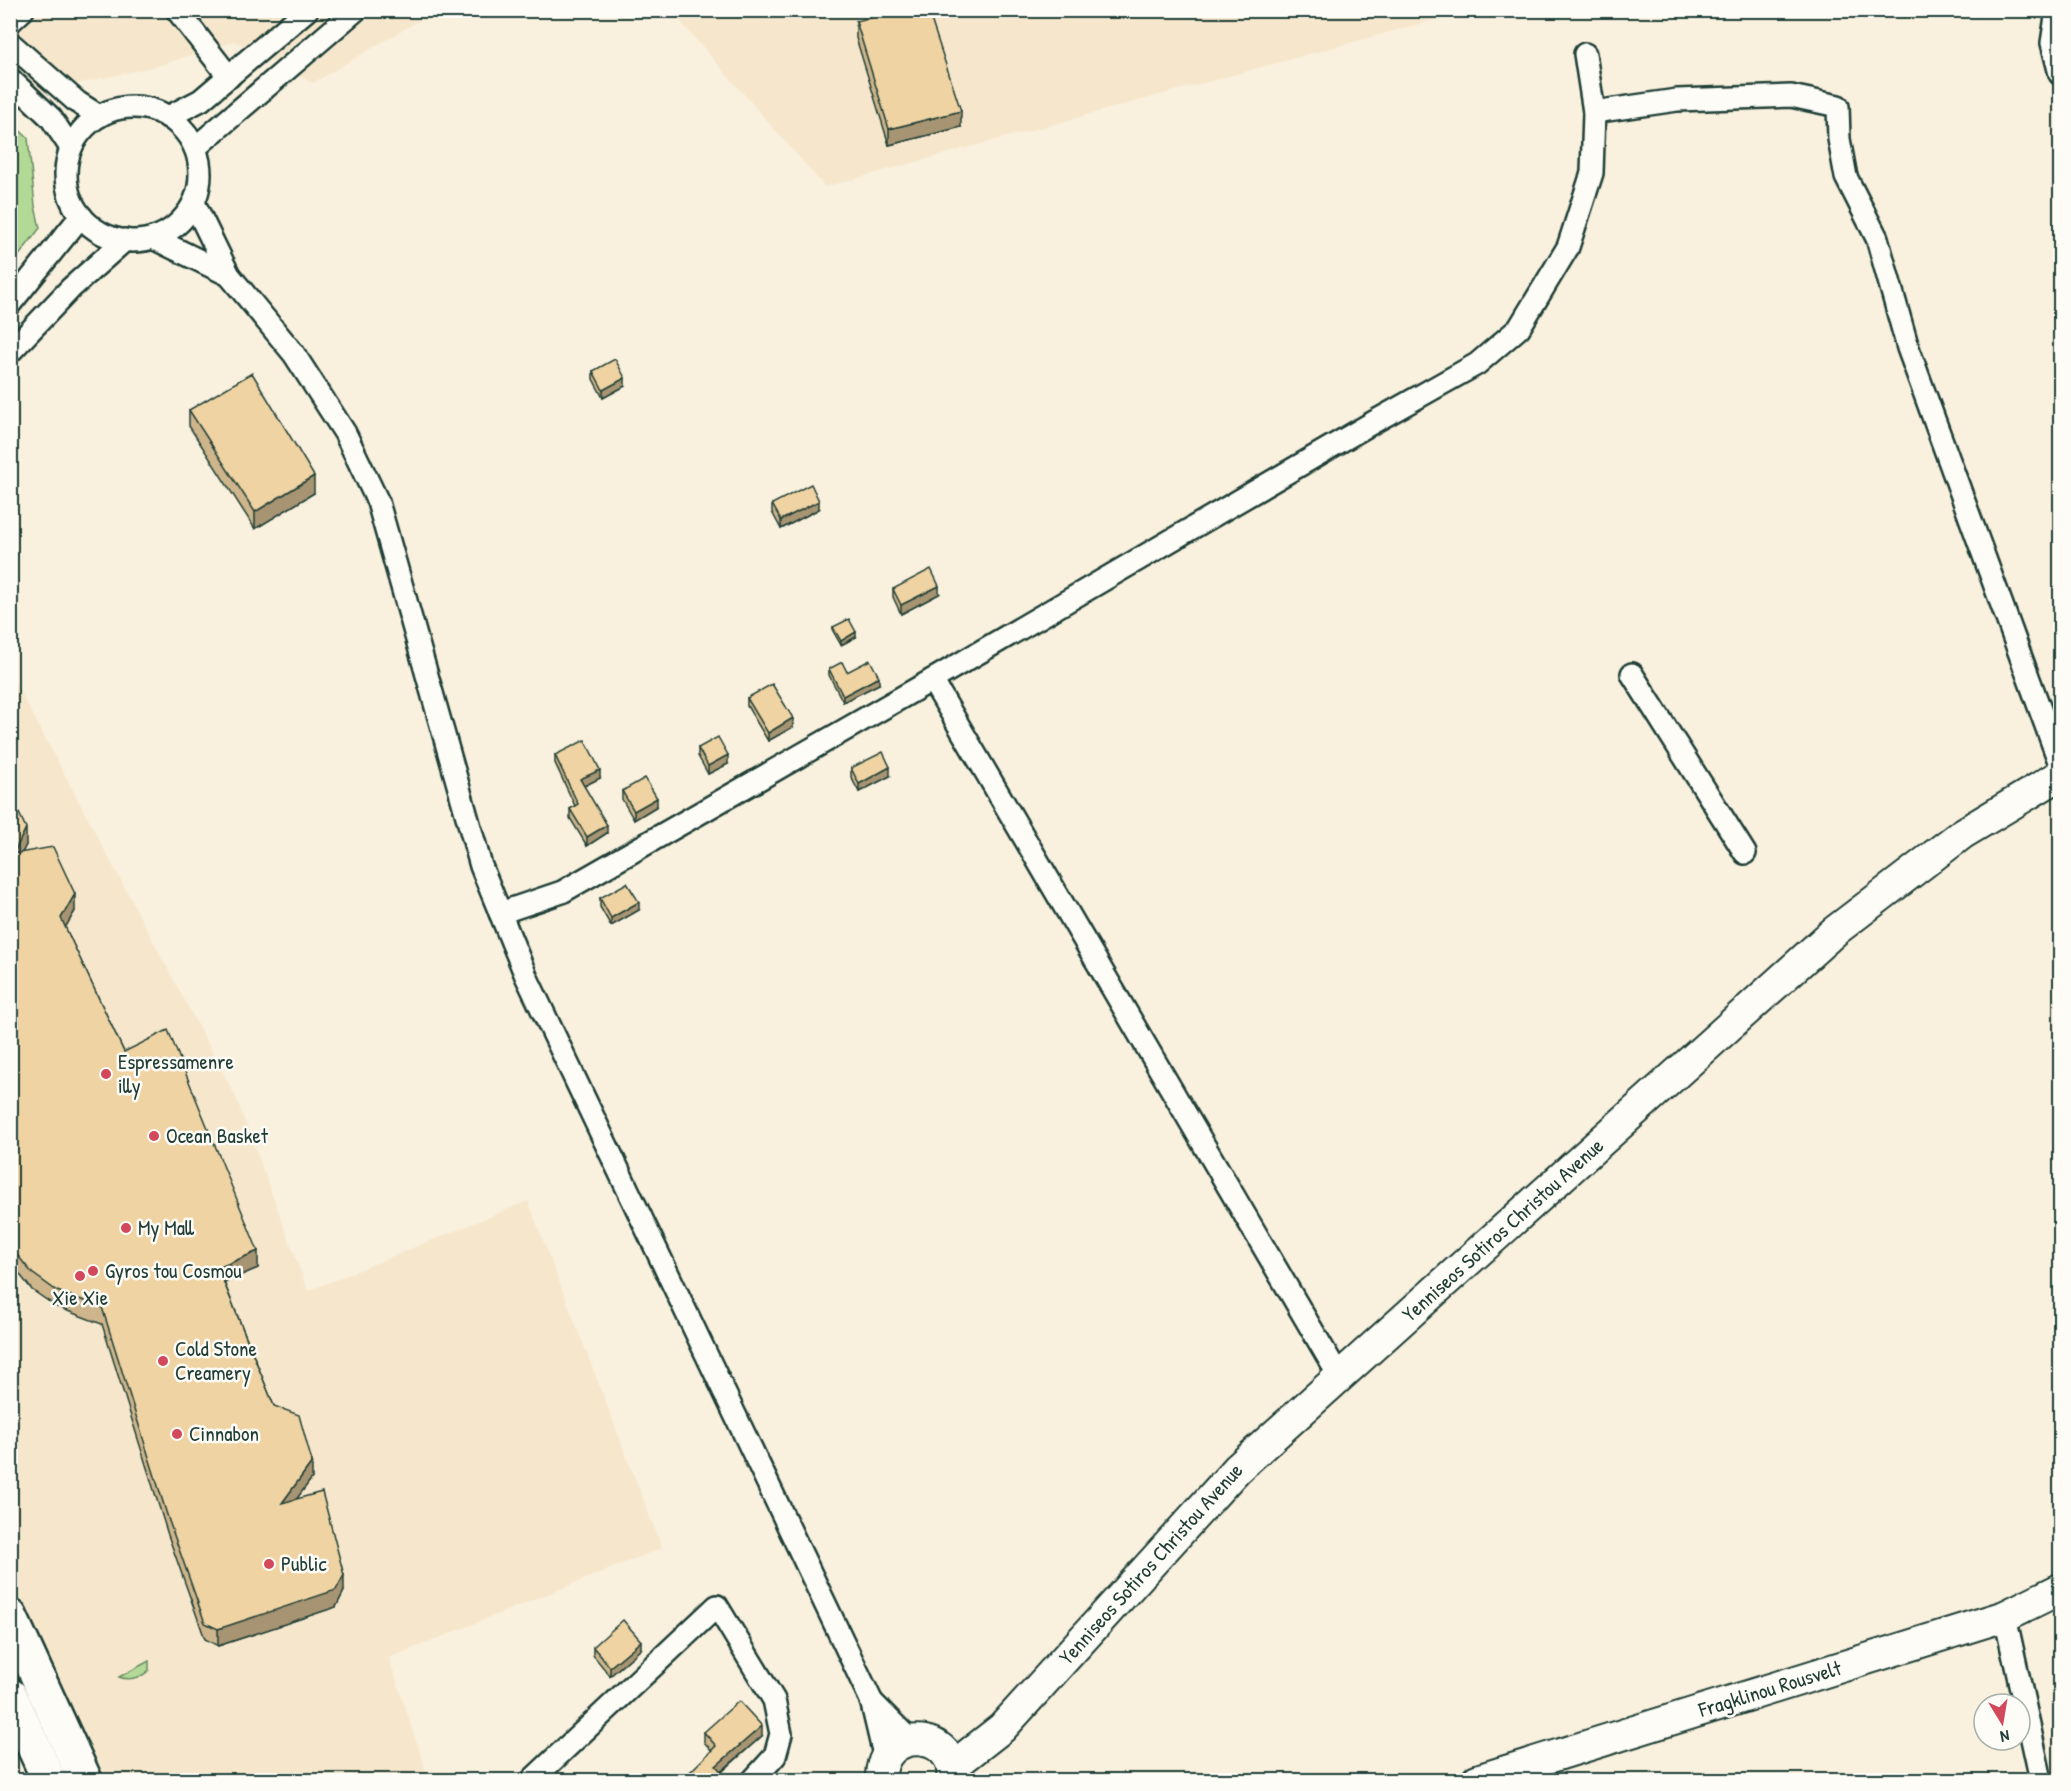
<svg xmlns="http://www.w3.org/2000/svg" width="2071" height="1791" viewBox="0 0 2071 1791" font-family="'Patrick Hand',sans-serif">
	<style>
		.built { fill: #f6e7cc }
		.green { fill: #b2d995; stroke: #688b64; stroke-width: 1.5 }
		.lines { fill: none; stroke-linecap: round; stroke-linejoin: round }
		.minor-casing { stroke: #1f3d34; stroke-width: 26 }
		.secondary-casing { stroke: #1f3d34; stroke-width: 34 }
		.primary-casing { stroke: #1f3d34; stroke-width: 38 }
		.minor { stroke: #fdfcf7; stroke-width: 21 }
		.secondary { stroke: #fdfcf7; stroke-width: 30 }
		.primary { stroke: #fdfcf7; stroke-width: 33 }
		.wall { fill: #ceb58c; stroke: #1f3d34; stroke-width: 1.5 }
		.shaded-wall { fill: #a79472; stroke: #1f3d34; stroke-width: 1.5 }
		.building { fill: #efd3a3; stroke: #1f3d34; stroke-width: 1.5 }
		.poi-dot { fill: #d1495b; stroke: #fdfcf7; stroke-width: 2 }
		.labels { text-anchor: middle; stroke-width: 5; stroke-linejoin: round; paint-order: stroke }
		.poi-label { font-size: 21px; fill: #1f3d34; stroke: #fdfcf7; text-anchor: start }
		.street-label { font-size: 21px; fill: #1f3d34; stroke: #fdfcf7 }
	</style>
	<rect width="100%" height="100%" fill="#f9f0de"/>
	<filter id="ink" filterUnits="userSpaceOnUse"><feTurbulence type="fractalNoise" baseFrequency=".0167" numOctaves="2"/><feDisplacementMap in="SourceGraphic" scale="12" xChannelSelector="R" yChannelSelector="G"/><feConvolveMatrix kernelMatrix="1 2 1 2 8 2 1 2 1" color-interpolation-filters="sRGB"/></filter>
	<g filter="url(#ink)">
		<!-- built -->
		<g class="built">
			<path d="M10 11H435L313 83 234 41 161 65 11 99Z"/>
			<path d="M671 11H1466L825 187Z"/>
			<path d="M10 672 236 1097 308 1291 528 1201 662 1548 389 1658 429 1780H107L11 1581Z"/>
		</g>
		<!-- green -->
		<g class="green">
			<path d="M10 121 28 138 35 206 40 228 11 266Z"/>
			<path d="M149 1661V1670C142 1678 129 1681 119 1677Z"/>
		</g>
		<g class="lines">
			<defs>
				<g id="minor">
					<path d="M177 10 229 77"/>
					<path d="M2057 10 2052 43 2060 74"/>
					<path d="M10 22 23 10"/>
					<path d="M10 43 77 102 99 116"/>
					<path d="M10 79 51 118 71 148"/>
					<circle cx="133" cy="174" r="67"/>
					<path d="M1594 112 1677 100 1791 96 1838 106 1839 139 1846 177 1877 238 1908 348 2060 764"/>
					<path d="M168 117 201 100 307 10"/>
					<path d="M195 148 356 10"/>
					<path d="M194 203 229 275 294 354 345 433 378 502 481 866 526 976 871 1700 885 1759"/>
					<path d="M153 238 229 275"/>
					<path d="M10 304 81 216"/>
					<path d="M10 352 71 288 125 240"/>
					<path d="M1632 674 1745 853"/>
					<path d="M932 680 1339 1376"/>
					<path d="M500 913 562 892 932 680 1372 423 1477 364 1519 328 1568 247 1592 173 1594 112 1585 54"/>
					<path d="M2005 1616 2041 1780"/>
					<path d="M871 1701 910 1740"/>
					<path d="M532 1780 717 1606 774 1700 781 1734 775 1756 753 1780"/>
				</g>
				<g id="secondary">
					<path d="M952 1767 1002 1728 1237 1469 1835 931 1962 834 2060 775"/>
					<path d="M881 1780C879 1725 958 1729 952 1780"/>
					<path d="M1477 1780 2005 1616 2060 1589"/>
				</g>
				<g id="primary">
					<path d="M10 1616 85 1780"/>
					<path d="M10 1695 49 1780"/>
				</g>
			</defs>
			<!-- minor casing -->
			<use href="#minor" class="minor-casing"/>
			<!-- secondary casing -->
			<use href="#secondary" class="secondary-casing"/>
			<!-- primary casing -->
			<use href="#primary" class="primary-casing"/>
			<!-- minor -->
			<use href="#minor" class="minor"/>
			<!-- secondary -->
			<use href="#secondary" class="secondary"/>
			<!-- primary -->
			<use href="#primary" class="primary"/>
		</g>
		<!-- wall -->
		<g class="wall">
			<path d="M856 21 961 127 889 145 856 38Z"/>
			<path d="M593 371 625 386 603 398 593 379Z"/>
			<path d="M189 410 314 493 255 529 189 426Z"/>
			<path d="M772 504 819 509 781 529 772 512Z"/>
			<path d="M893 589 939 594 901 614 893 597Z"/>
			<path d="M833 627 856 637 841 645 833 631Z"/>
			<path d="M829 669 847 672 879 684 843 702 829 675Z"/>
			<path d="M747 698 793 727 768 741 747 706Z"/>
			<path d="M698 748 728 764 708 774 698 756Z"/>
			<path d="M555 755 600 778 584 786 607 833 587 846 570 818V809L575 806 555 763Z"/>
			<path d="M851 768 890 776 859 792 851 777Z"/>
			<path d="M622 791 657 806 634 820 622 799Z"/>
			<path d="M10 794 26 845 22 852 75 911 65 927 124 1052 258 1268 224 1282 274 1406 312 1478 296 1499 344 1591 336 1607 218 1646 205 1639 168 1535 102 1324 57 1307 32 1290 14 1267 10 1262V1124L12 1122 10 1118Z"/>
			<path d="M600 898 639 910 611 926 600 907Z"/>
			<path d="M593 1647 641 1649 610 1676 593 1655Z"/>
			<path d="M704 1732 762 1736 722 1772 724 1780 712 1751 704 1742Z"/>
		</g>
		<!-- shaded-wall -->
		<g class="shaded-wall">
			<path d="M961 111V127L889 145V129Z"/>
			<path d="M625 378V386L603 398V390Z"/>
			<path d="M314 476V493L255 529V512Z"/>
			<path d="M819 501V509L781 529V520Z"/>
			<path d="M939 586V594L901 614V605Z"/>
			<path d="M856 632V637L841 645V641Z"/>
			<path d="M879 677V684L843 702V696Z"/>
			<path d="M793 718V727L768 741V733Z"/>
			<path d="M728 755V764L708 774V766Z"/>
			<path d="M890 767V776L859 792V784Z"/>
			<path d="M600 770V778L580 788V779Z"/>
			<path d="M657 798V806L634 820V811Z"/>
			<path d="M607 825V833L587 846V837Z"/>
			<path d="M26 828V845L13 870V854Z"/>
			<path d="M75 894V911L61 935V918Z"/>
			<path d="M639 902V910L611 926V918Z"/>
			<path d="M258 1251V1268L218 1285V1268Z"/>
			<path d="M312 1462V1478L282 1519V1503Z"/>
			<path d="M344 1575V1591L336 1607 218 1646V1629Z"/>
			<path d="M641 1641V1649L610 1676V1667Z"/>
			<path d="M762 1726V1736L716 1776V1766Z"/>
			<path d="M724 1774V1780H717Z"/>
		</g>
		<!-- building -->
		<g class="building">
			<path d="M905 10H928L961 111 889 129 856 21Z"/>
			<path d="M615 359 625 378 603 390 593 371Z"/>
			<path d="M252 373 314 476 255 512 189 410Z"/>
			<path d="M811 484 819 501 781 520 772 504Z"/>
			<path d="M931 569 939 586 901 605 893 589Z"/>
			<path d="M849 619 856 632 841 641 833 627Z"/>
			<path d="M870 660 879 677 843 696 829 669 842 662 847 672Z"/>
			<path d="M772 684 793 718 768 733 747 698Z"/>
			<path d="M718 737 728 755 708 766 698 748Z"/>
			<path d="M585 740 600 770 580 779 607 825 587 837 570 809 578 804 555 755Z"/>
			<path d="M883 752 890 767 859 784 851 768Z"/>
			<path d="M645 778 657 798 634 811 622 791Z"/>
			<path d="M10 794 26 828 13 854 53 847 75 894 61 918 124 1052 168 1030 258 1251 218 1268 274 1406 299 1415 312 1462 282 1503 322 1492 344 1575 336 1590 218 1629 205 1623 168 1518 102 1307 57 1291 32 1273 14 1251 10 1245V1125L16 1114 10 1102Z"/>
			<path d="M627 883 639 902 611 918 600 898Z"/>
			<path d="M623 1620 641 1641 610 1667 593 1647Z"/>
			<path d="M739 1701 762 1726 716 1766 724 1774 717 1780H682L716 1746 704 1732Z"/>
		</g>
	</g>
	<!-- markers -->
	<g class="poi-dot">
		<circle cx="106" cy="1074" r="6"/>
		<circle cx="154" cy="1136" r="6"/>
		<circle cx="126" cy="1228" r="6"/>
		<circle cx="93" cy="1271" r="6"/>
		<circle cx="80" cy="1276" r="6"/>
		<circle cx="163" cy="1361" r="6"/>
		<circle cx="177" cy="1434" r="6"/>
		<circle cx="269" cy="1564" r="6"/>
	</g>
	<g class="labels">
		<!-- poi labels -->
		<g class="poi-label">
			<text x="118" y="1069">Espressamenre<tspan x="118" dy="24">illy</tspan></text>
			<text x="166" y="1143">Ocean Basket</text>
			<text x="138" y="1235">My Mall</text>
			<text x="105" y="1278">Gyros tou Cosmou</text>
			<text x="80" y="1305" text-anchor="middle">Xie Xie</text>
			<text x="175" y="1356">Cold Stone<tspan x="175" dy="24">Creamery</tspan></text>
			<text x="189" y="1441">Cinnabon</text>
			<text x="281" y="1571">Public</text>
		</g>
		<!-- street labels -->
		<g class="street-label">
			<text transform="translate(1503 1230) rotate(-42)" y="7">Yenniseos Sotiros Christou Avenue</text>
			<text transform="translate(1151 1564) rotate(-48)" y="7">Yenniseos Sotiros Christou Avenue</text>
			<text transform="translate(1770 1689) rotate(-17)" y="7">Fragklinou Rousvelt</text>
		</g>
	</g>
	<!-- margin -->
	<rect width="2071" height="1791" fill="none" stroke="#fdfcf7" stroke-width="36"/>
	<rect x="18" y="18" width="2035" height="1755" fill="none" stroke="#1f3d34" stroke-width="2" filter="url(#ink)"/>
	<!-- north arrow -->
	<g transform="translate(2002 1722) rotate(169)"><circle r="28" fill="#fdfcf7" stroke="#a4b0a9" stroke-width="1.5"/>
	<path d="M0-4.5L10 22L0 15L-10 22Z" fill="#d1495b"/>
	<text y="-9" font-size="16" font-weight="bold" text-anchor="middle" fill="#1f3d34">N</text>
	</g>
</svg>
